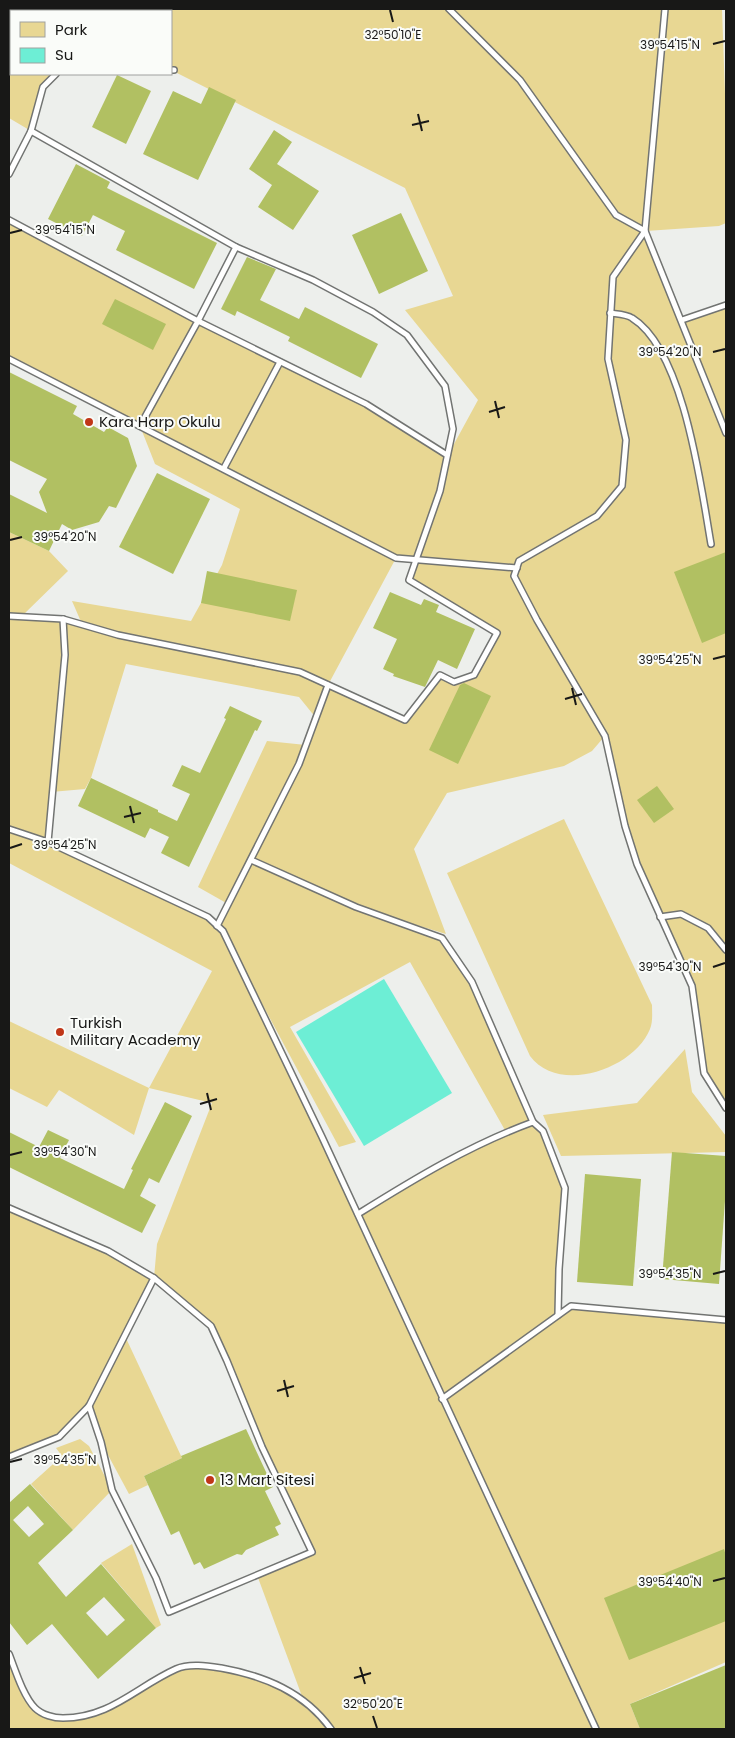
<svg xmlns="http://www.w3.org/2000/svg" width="735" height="1738" viewBox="0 0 735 1738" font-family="Poppins,sans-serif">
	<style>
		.green { fill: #e8d793; fill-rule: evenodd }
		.water { fill: #6deed5 }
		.building { fill: #b1c062; fill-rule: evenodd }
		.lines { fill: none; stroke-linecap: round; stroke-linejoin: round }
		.service-casing { stroke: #727472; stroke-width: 8 }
		.service { stroke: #fff; stroke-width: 5 }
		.ticks { fill: none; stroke: #181817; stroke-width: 2 }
		.poi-dot { fill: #c03618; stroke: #fafcf9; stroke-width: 2 }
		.labels { text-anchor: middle; stroke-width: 4; stroke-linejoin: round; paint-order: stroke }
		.poi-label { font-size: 15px; fill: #181817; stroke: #fafcf9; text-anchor: start }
		.ticks-label { font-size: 12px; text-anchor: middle; fill: #181817; stroke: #fafcf9; stroke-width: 4; stroke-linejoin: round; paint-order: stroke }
	</style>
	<rect width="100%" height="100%" fill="#edefec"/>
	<!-- green -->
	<g class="green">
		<path d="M9 9H722L726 122V223L719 226 646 231 681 320 726 305V1108L704 1073 692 986 637 864 604 737 592 751 564 766 447 793 414 849 446 934 370 911 442 938 472 982 533 1122 543 1131 565 1188 558 1315 571 1306 726 1320V1662L630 1704 640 1729H9V1654L19 1681 35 1709 53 1718 101 1713 178 1668 206 1666 241 1672 303 1699 257 1575 312 1552 262 1447 211 1326 154 1278 125 1336 182 1458 144 1476 148 1485 129 1494 101 1442 89 1407 59 1437 9 1457V1208L108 1251 154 1278 157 1244 212 1103 149 1088 134 1135 59 1090 47 1107 9 1088V1021L149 1088 212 971 9 863V532L49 551 68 571 22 616 82 624 72 601 191 621 222 565 240 509 155 464 140 426 9 357V220L198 321 366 404 448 455 478 400 405 310 453 296 405 188 171 70V11H11V74H56L43 87 31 131 9 118ZM396 558 415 560 409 580 497 633 474 675 454 682 440 675 405 719 328 685ZM126 664 299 697 316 718 306 745 267 741 198 887 228 904 217 926 208 917 48 842 51 792 85 789 91 778ZM218 928 223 931 339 1147 356 1142 290 1027 410 962 506 1132 423 1174 358 1214Z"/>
		<path d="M564 819 652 1005C652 1013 653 1022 650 1029 634 1069 559 1095 530 1056L447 873Z"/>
		<path d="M685 1049 692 1092 726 1136V1152L561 1156 543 1115 637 1103Z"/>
		<path d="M80 1439 89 1446 112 1490 73 1530 31 1484 62 1456 56 1448Z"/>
		<path d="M132 1544 161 1625 156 1628 101 1563Z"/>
	</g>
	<!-- water -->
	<path class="water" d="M384 979 452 1093 364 1146 296 1032Z"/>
	<!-- building -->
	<g class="building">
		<path d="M117 75 151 91 126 144 92 127Z"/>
		<path d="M209 87 236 100 198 180 143 154 173 91 201 104Z"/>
		<path d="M274 130 292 142 277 164 319 191 293 230 258 207 272 185 249 169Z"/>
		<path d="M76 164 110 182 107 188 217 243 194 289 116 250 125 231 93 215 82 236 48 219Z"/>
		<path d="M401 213 428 271 379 294 352 235Z"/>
		<path d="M247 257 276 269 260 300 299 319 305 307 378 344 361 378 288 341 290 337 237 311 235 316 221 309Z"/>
		<path d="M115 299 166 324 153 350 102 324Z"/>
		<path d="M9 372 77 406 73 414 104 432 108 427 128 438 137 466 116 508 109 506 99 522 72 530 62 524 49 551 9 532V494L47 513 39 492 47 479 9 460Z"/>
		<path d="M157 473 210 499 173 574 119 547Z"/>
		<path d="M726 552V633L702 643 674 572Z"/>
		<path d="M207 571 297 590 290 621 201 603Z"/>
		<path d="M390 592 421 605 424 599 439 605 436 612 475 629 457 669 438 660 425 687 393 676 394 674 383 669 397 639 373 628Z"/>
		<path d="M464 683 491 696 458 764 429 750 460 685Z"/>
		<path d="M230 706 262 721 257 731 255 730 189 867 161 853 169 837 150 828 145 838 78 806 91 778 158 810V812L177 821 190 794 172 786 182 765 200 773 226 719 224 718Z"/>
		<path d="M657 786 674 809 654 823 637 800Z"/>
		<path d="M165 1102 192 1116 159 1183 149 1178 140 1196 156 1205 142 1233 9 1167V1132L39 1147 48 1130 69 1140 60 1158 124 1189 133 1170 131 1169Z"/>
		<path d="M672 1152 726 1156V1187L719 1284 662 1279Z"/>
		<path d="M585 1174 641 1179 633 1286 577 1282Z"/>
		<path d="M246 1429 273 1487 265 1491 281 1524 275 1527 279 1535 246 1550 242 1555 237 1554 204 1569 200 1562 194 1565 179 1531 171 1535 144 1476 182 1458 181 1456Z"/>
		<path d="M30 1484 73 1530 38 1563 66 1597 101 1564 156 1628 98 1679 52 1624 27 1645 9 1622V1503ZM28 1506 44 1524 29 1537 13 1520ZM104 1597 125 1620 107 1636 86 1613Z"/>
		<path d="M724 1549 726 1556V1621L629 1660 604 1598Z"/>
		<path d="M726 1665V1729H640L630 1704Z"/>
	</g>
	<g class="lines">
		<defs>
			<g id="service">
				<path d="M449 9 520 80 616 215 645 231 613 277 608 359 626 440 622 486 597 516 519 561 514 576 537 620 605 736 625 826 637 864 692 986 704 1073 726 1108"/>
				<path d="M665 9 645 231 726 433"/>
				<path d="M171 70H174"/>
				<path d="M31 131 236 247 198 321 366 404 447 455"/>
				<path d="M9 174 31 131 43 87 56 74"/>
				<path d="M9 220 198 321 140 426"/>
				<path d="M610 313C616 314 626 314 632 318 684 350 701 487 711 544"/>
				<path d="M682 320 726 305"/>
				<path d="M9 359 396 558 517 568"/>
				<path d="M224 468 280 362"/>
				<path d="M9 616 63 619 118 635 300 672 405 720 440 675 454 682 474 675 497 633 409 580 440 491 453 429 445 386 407 335 373 312 313 280 236 247"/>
				<path d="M9 829 48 842 208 917 223 931 322 1137 596 1729"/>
				<path d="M48 842 65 655 63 619"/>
				<path d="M251 860 356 907 442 938 472 982 533 1122"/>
				<path d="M660 917 681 914 708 928 726 950"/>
				<path d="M217 926 299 764 328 685"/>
				<path d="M9 1208 108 1251 154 1278 89 1406 59 1437 9 1457"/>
				<path d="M358 1214C414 1179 470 1145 533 1122L543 1131 565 1188 559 1269 558 1315"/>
				<path d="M442 1399 571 1306 726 1320"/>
				<path d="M89 1406 101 1442 112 1490 156 1578 169 1612 312 1552 262 1447 227 1361 211 1326 154 1278"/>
				<path d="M9 1654C15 1669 23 1696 35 1708 42 1715 54 1718 63 1718 110 1718 136 1687 176 1669 189 1663 208 1666 221 1668 265 1676 304 1692 331 1729"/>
			</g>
		</defs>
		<!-- service casing -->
		<use href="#service" class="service-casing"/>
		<!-- service -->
		<use href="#service" class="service"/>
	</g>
	<!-- ticks -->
	<path class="ticks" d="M390 10 393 22M713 44 725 41M418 114 422 131M412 125 429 121M10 233 22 230M713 352 725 349M495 401 499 418M489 412 505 407M10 540 22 537M713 659 725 656M572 688 576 705M565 699 582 694M130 806 134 823M124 817 141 813M10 848 22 844M713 967 725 963M207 1093 211 1110M200 1104 217 1099M10 1155 22 1152M713 1274 725 1271M284 1380 288 1397M277 1391 294 1386M10 1462 22 1459M713 1581 725 1578M360 1667 365 1684M354 1678 371 1673M373 1716 377 1728"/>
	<!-- markers -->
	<g class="poi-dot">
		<circle cx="89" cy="422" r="5"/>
		<circle cx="60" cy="1032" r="5"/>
		<circle cx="210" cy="1480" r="5"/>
	</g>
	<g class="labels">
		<!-- poi labels -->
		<g class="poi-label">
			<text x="99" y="427">Kara Harp Okulu</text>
			<text x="70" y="1028">Turkish<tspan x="70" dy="17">Military Academy</tspan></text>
			<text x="220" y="1485">13 Mart Sitesi</text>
		</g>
	</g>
	<g class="ticks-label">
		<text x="393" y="39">32°50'10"E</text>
		<text x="670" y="49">39°54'15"N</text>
		<text x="65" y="234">39°54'15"N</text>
		<text x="670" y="356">39°54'20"N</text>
		<text x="65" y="541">39°54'20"N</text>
		<text x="670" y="664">39°54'25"N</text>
		<text x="65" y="849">39°54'25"N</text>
		<text x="670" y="971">39°54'30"N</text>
		<text x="65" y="1156">39°54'30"N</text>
		<text x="670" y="1278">39°54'35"N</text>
		<text x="65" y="1464">39°54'35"N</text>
		<text x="670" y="1586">39°54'40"N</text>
		<text x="373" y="1708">32°50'20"E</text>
	</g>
	<!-- border -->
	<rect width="735" height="1738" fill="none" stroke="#181817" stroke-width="20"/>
	<!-- legend -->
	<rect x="10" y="10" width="162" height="65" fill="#fafcf9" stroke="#a0a19f"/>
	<rect x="20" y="22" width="25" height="15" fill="#e8d793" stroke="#a0a19f"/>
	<text x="55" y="35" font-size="15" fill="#181817">Park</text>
	<rect x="20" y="48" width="25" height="15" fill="#6deed5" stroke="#a0a19f"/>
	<text x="55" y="60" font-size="15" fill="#181817">Su</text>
</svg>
